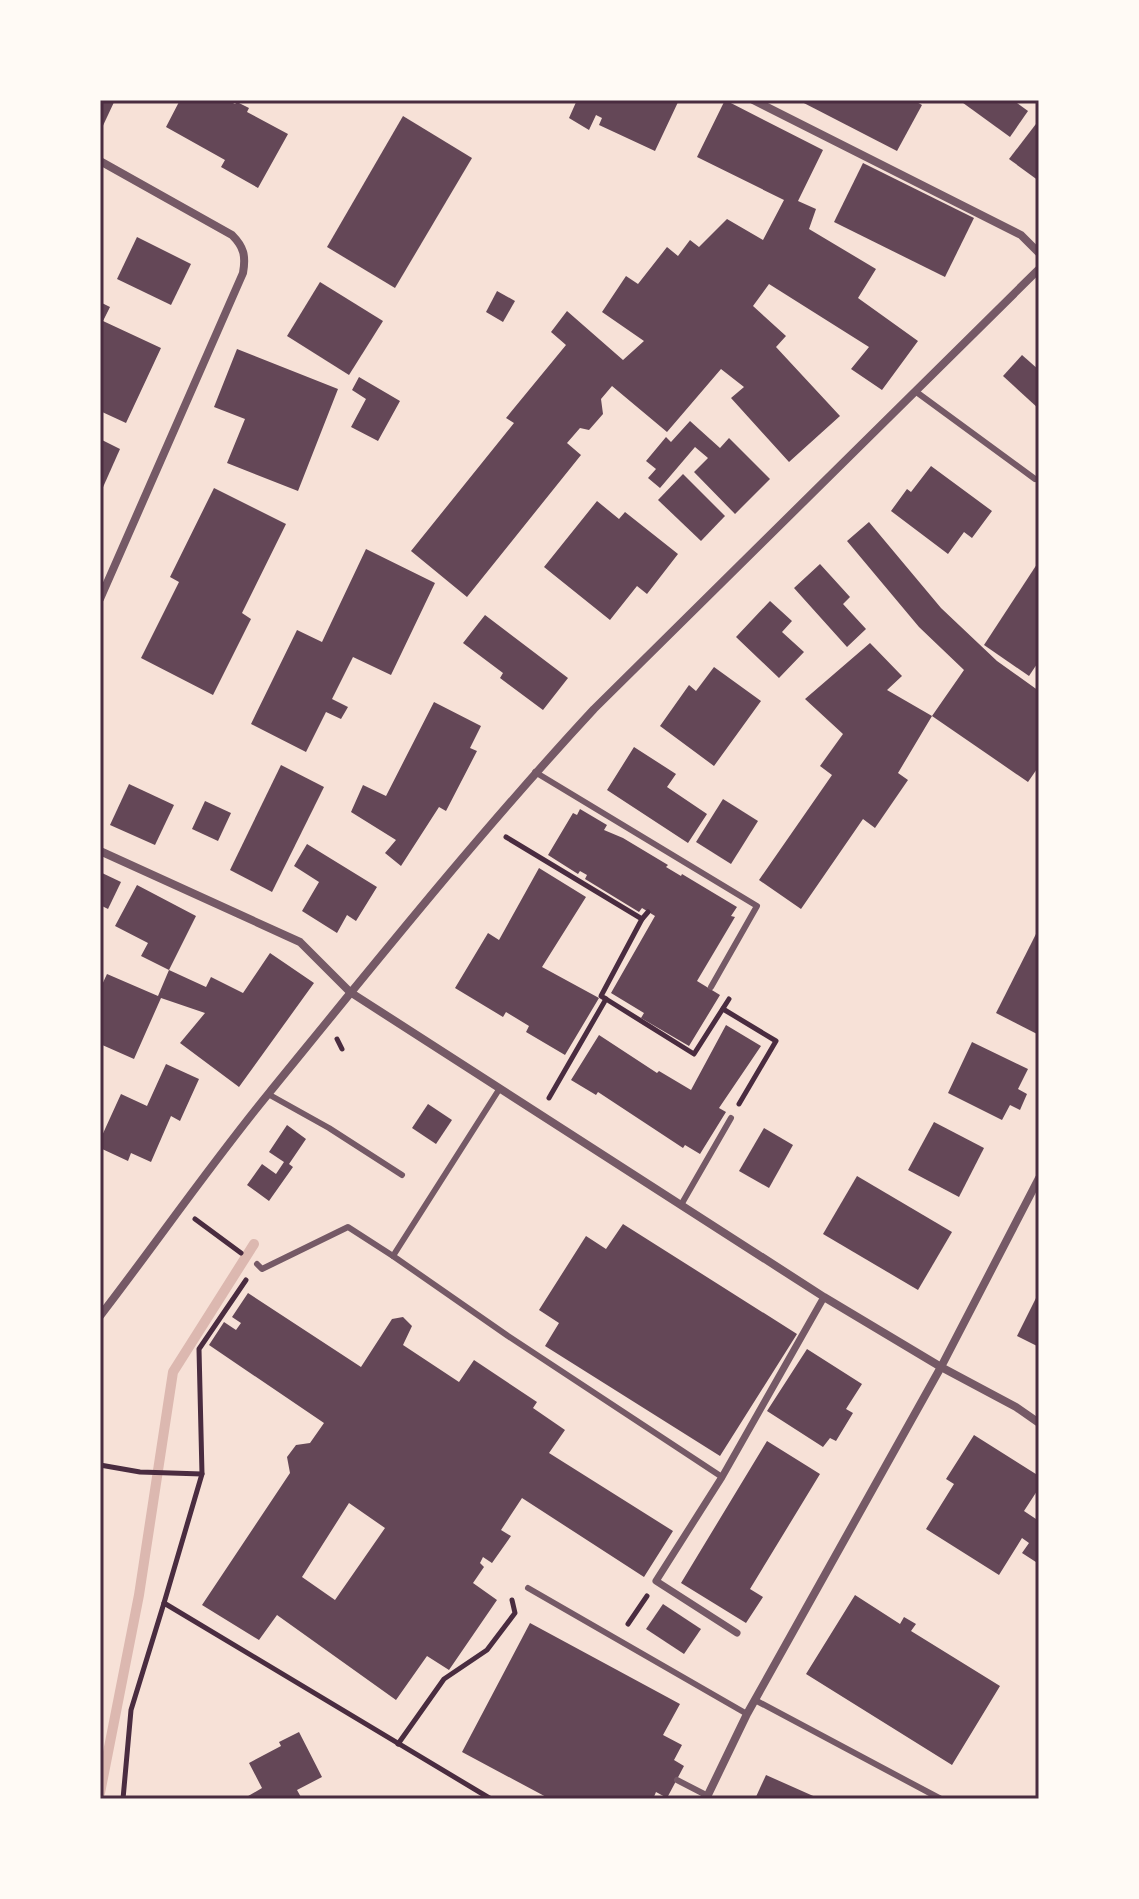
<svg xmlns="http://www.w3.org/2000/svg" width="1139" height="1899" viewBox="0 0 1139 1899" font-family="Poppins,sans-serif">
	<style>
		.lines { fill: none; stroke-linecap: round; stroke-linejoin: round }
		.stream { stroke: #dcb8b0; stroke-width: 10 }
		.building { fill: #644757; fill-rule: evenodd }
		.path { stroke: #4a2c40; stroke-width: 5 }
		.service { stroke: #755966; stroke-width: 6 }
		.pedestrian { stroke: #755966; stroke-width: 7 }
		.minor { stroke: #755966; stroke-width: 8 }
		.neatline { fill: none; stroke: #4a2c40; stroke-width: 3 }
	</style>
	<rect width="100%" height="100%" fill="#f7e1d7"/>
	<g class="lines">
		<!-- stream -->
		<path class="stream" d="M100 1793 139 1595 173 1372 254 1244"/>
	</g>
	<!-- building -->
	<g class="building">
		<path d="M100 100H115L100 132Z"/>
		<path d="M180 100H227L235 104 237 102 249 108 247 112 288 134 258 188 221 167 225 160 166 127Z"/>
		<path d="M577 100H679L655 151 599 125 602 118 596 115 589 130 569 118Z"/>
		<path d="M725 100 823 150 798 201 816 209 809 229 876 269 858 298 918 341 882 390 851 369 869 347 769 284 753 306 786 336 776 347 840 416 789 462 731 398 744 387 721 369 667 432 612 386 601 399 603 414 589 430 580 428 567 443 581 455 467 597 411 551 514 423 506 418 566 345 551 332 567 311 623 360 644 341 602 312 626 276 638 284 667 247 678 256 690 240 699 247 727 219 763 240 784 200 697 157Z"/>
		<path d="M798 100H913L922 105 897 151Z"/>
		<path d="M959 100H1013L1028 111 1010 137Z"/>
		<path d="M403 116 472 158 395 288 327 247Z"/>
		<path d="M1039 120V181L1009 159Z"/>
		<path d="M863 163 974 218 945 277 834 222Z"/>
		<path d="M137 237 191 264 171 305 117 279Z"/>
		<path d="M320 282 383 321 349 375 287 336Z"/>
		<path d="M497 291 515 301 503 322 486 312Z"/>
		<path d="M100 302 110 307 103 321 161 348 126 423 100 411Z"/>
		<path d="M237 349 338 389 298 491 227 463 245 419 214 407Z"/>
		<path d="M1022 355 1039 370V409L1003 376Z"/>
		<path d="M359 377 400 401 378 441 351 427 366 399 352 390Z"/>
		<path d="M690 421 720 448 729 438 770 479 735 514 694 472 708 458 695 447 660 488 648 478 656 469 646 461 666 437 671 442Z"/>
		<path d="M100 439 120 449 100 494Z"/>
		<path d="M931 466 992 511 972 538 964 532 948 554 891 511 907 489 911 492Z"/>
		<path d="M683 474 725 516 701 541 658 500Z"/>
		<path d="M214 488 286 524 242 613 251 619 213 695 141 658 179 582 170 577Z"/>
		<path d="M597 501 619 519 625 512 678 554 647 594 637 586 610 620 544 567Z"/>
		<path d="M869 522 941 608 997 661 1039 691V766L1028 782 932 716 964 670 919 627 847 541Z"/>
		<path d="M366 549 435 583 391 675 353 657 332 699 348 707 341 719 326 712 306 752 251 724 297 630 322 642Z"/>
		<path d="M1039 561V661L1029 676 984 645Z"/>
		<path d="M820 564 850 597 843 604 866 629 847 647 794 588Z"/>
		<path d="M770 601 792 621 782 632 804 652 779 678 736 637Z"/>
		<path d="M485 615 568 678 543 710 500 678 503 673 463 643Z"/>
		<path d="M870 643 902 676 887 690 932 716 898 773 908 780 875 828 863 819 801 909 759 880 832 775 820 766 843 734 805 699Z"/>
		<path d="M714 667 761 701 714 766 660 726 689 685 696 691Z"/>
		<path d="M434 702 481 726 470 748 477 751 446 811 439 807 401 866 385 853 396 840 351 812 363 785 386 796Z"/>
		<path d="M634 747 676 774 667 787 707 814 688 843 607 790Z"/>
		<path d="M281 765 324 787 272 892 230 870Z"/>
		<path d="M129 784 174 805 155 845 110 825Z"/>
		<path d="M723 799 758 821 731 864 696 842Z"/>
		<path d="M205 801 231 813 218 841 192 829Z"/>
		<path d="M580 809 607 825 604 830 623 838 668 865 666 867 681 876 682 874 737 907 731 916 735 917 697 981 720 995 689 1046 641 1018 644 1013 611 993 655 916 642 908 639 912 585 879 587 875 580 871 578 874 548 855 573 813 577 815Z"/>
		<path d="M307 844 377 887 356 921 347 915 337 933 302 911 319 882 294 866Z"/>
		<path d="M539 868 586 897 542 967 599 998 565 1055 526 1032 529 1026 506 1012 503 1017 455 988 488 933 499 940Z"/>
		<path d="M100 872 121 882 108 909 100 905Z"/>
		<path d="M137 885 196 916 169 970 141 956 148 943 115 926Z"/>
		<path d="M1039 928V1035L996 1013Z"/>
		<path d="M270 953 314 983 239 1087 180 1043 205 1013 161 998 134 1059 100 1044V989L107 974 158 996 169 970 206 987 211 977 243 993Z"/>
		<path d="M726 1025 761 1046 719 1108 726 1112 700 1154 685 1145 683 1148 598 1092 596 1095 571 1080 599 1035 657 1073 659 1071 691 1090Z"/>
		<path d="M972 1042 1028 1069 1018 1089 1027 1094 1020 1110 1010 1105 1002 1120 948 1093Z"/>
		<path d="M166 1064 199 1079 180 1121 171 1116 151 1162 131 1153 128 1161 100 1148V1140L121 1094 147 1106Z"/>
		<path d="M428 1104 452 1120 436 1144 412 1128Z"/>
		<path d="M934 1122 984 1148 959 1197 908 1170Z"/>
		<path d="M287 1125 306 1139 289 1164 293 1167 269 1201 247 1185 262 1164 276 1174 284 1162 269 1152Z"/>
		<path d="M764 1128 793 1145 769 1188 739 1171Z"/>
		<path d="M857 1176 952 1232 918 1290 823 1234Z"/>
		<path d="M623 1224 797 1334 720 1456 545 1346 559 1323 539 1310 586 1236 606 1249Z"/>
		<path d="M1039 1292V1347L1017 1336Z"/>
		<path d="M248 1293 361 1367 392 1319 403 1317 412 1326 403 1345 459 1382 474 1360 537 1402 533 1408 565 1430 549 1453 673 1531 644 1577 522 1498 501 1530 511 1536 492 1563 483 1557 480 1563 484 1567 473 1583 497 1600 449 1670 427 1656 396 1700 277 1615 259 1640 202 1605 290 1473 287 1457 296 1445 310 1443 324 1423 209 1345 224 1322 236 1330 241 1323 232 1317ZM349 1503 385 1528 335 1600 302 1577Z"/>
		<path d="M807 1349 862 1384 846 1409 853 1413 836 1441 830 1438 823 1447 767 1411Z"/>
		<path d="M974 1435 1039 1476V1488L1024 1511 1039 1521V1564L1022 1553 1029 1543 1022 1538 999 1575 926 1529 954 1484 946 1479Z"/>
		<path d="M767 1441 820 1474 750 1589 763 1597 746 1623 681 1583Z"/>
		<path d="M855 1595 900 1624 904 1617 916 1624 911 1631 1000 1686 952 1765 806 1674Z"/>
		<path d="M663 1604 701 1629 684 1654 646 1629Z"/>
		<path d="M530 1623 680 1704 663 1735 682 1745 674 1760 684 1766 667 1798 656 1792 653 1799H550L462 1752Z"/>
		<path d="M299 1732 322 1777 297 1790 302 1799H243L262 1788 249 1763 281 1746 279 1742Z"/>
		<path d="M766 1775 820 1799H755Z"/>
	</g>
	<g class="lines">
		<!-- path -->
		<g class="path">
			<path d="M506 837 642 919"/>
			<path d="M606 999 601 996 642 919 648 912"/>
			<path d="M723 1009 776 1041 739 1104"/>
			<path d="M337 1039 342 1049"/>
			<path d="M549 1098 606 999 694 1054 729 999"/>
			<path d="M195 1219 241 1253"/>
			<path d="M100 1465 140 1472 202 1474"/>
			<path d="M164 1603 202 1474 199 1349 246 1280"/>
			<path d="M628 1624 647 1596"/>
			<path d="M398 1744 444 1679 487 1650 515 1613 512 1600"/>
			<path d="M123 1799 131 1710 164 1603 491 1799"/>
		</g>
		<!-- service -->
		<g class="service">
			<path d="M915 391 1035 479"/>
			<path d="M535 772 757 906 711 987"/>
			<path d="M500 1088 393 1256 508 1336 722 1477"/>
			<path d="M268 1094 329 1128 402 1175"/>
			<path d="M681 1205 731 1118"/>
			<path d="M257 1264 262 1269 348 1227 393 1256"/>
			<path d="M528 1588 747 1714"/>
			<path d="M755 1700 941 1799"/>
			<path d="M677 1780 708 1796"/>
		</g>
		<!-- pedestrian -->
		<path class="pedestrian" d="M737 1633 656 1581 722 1477 824 1297"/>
		<!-- minor -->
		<g class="minor">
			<path d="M753 100 1021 235 1039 253"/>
			<path d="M100 161 232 235C244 247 246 256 243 273L100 599"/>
			<path d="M100 851 300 942 350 992 824 1297 941 1367 1016 1407 1039 1423"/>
			<path d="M100 1316C157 1242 210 1165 269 1093 375 963 480 832 594 709L1039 269"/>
			<path d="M706 1799 747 1714 941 1367 1039 1178"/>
		</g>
	</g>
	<!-- border -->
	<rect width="1139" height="1899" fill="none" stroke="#fffaf5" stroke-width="204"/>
	<rect x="102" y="102" width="935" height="1695" class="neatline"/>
</svg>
